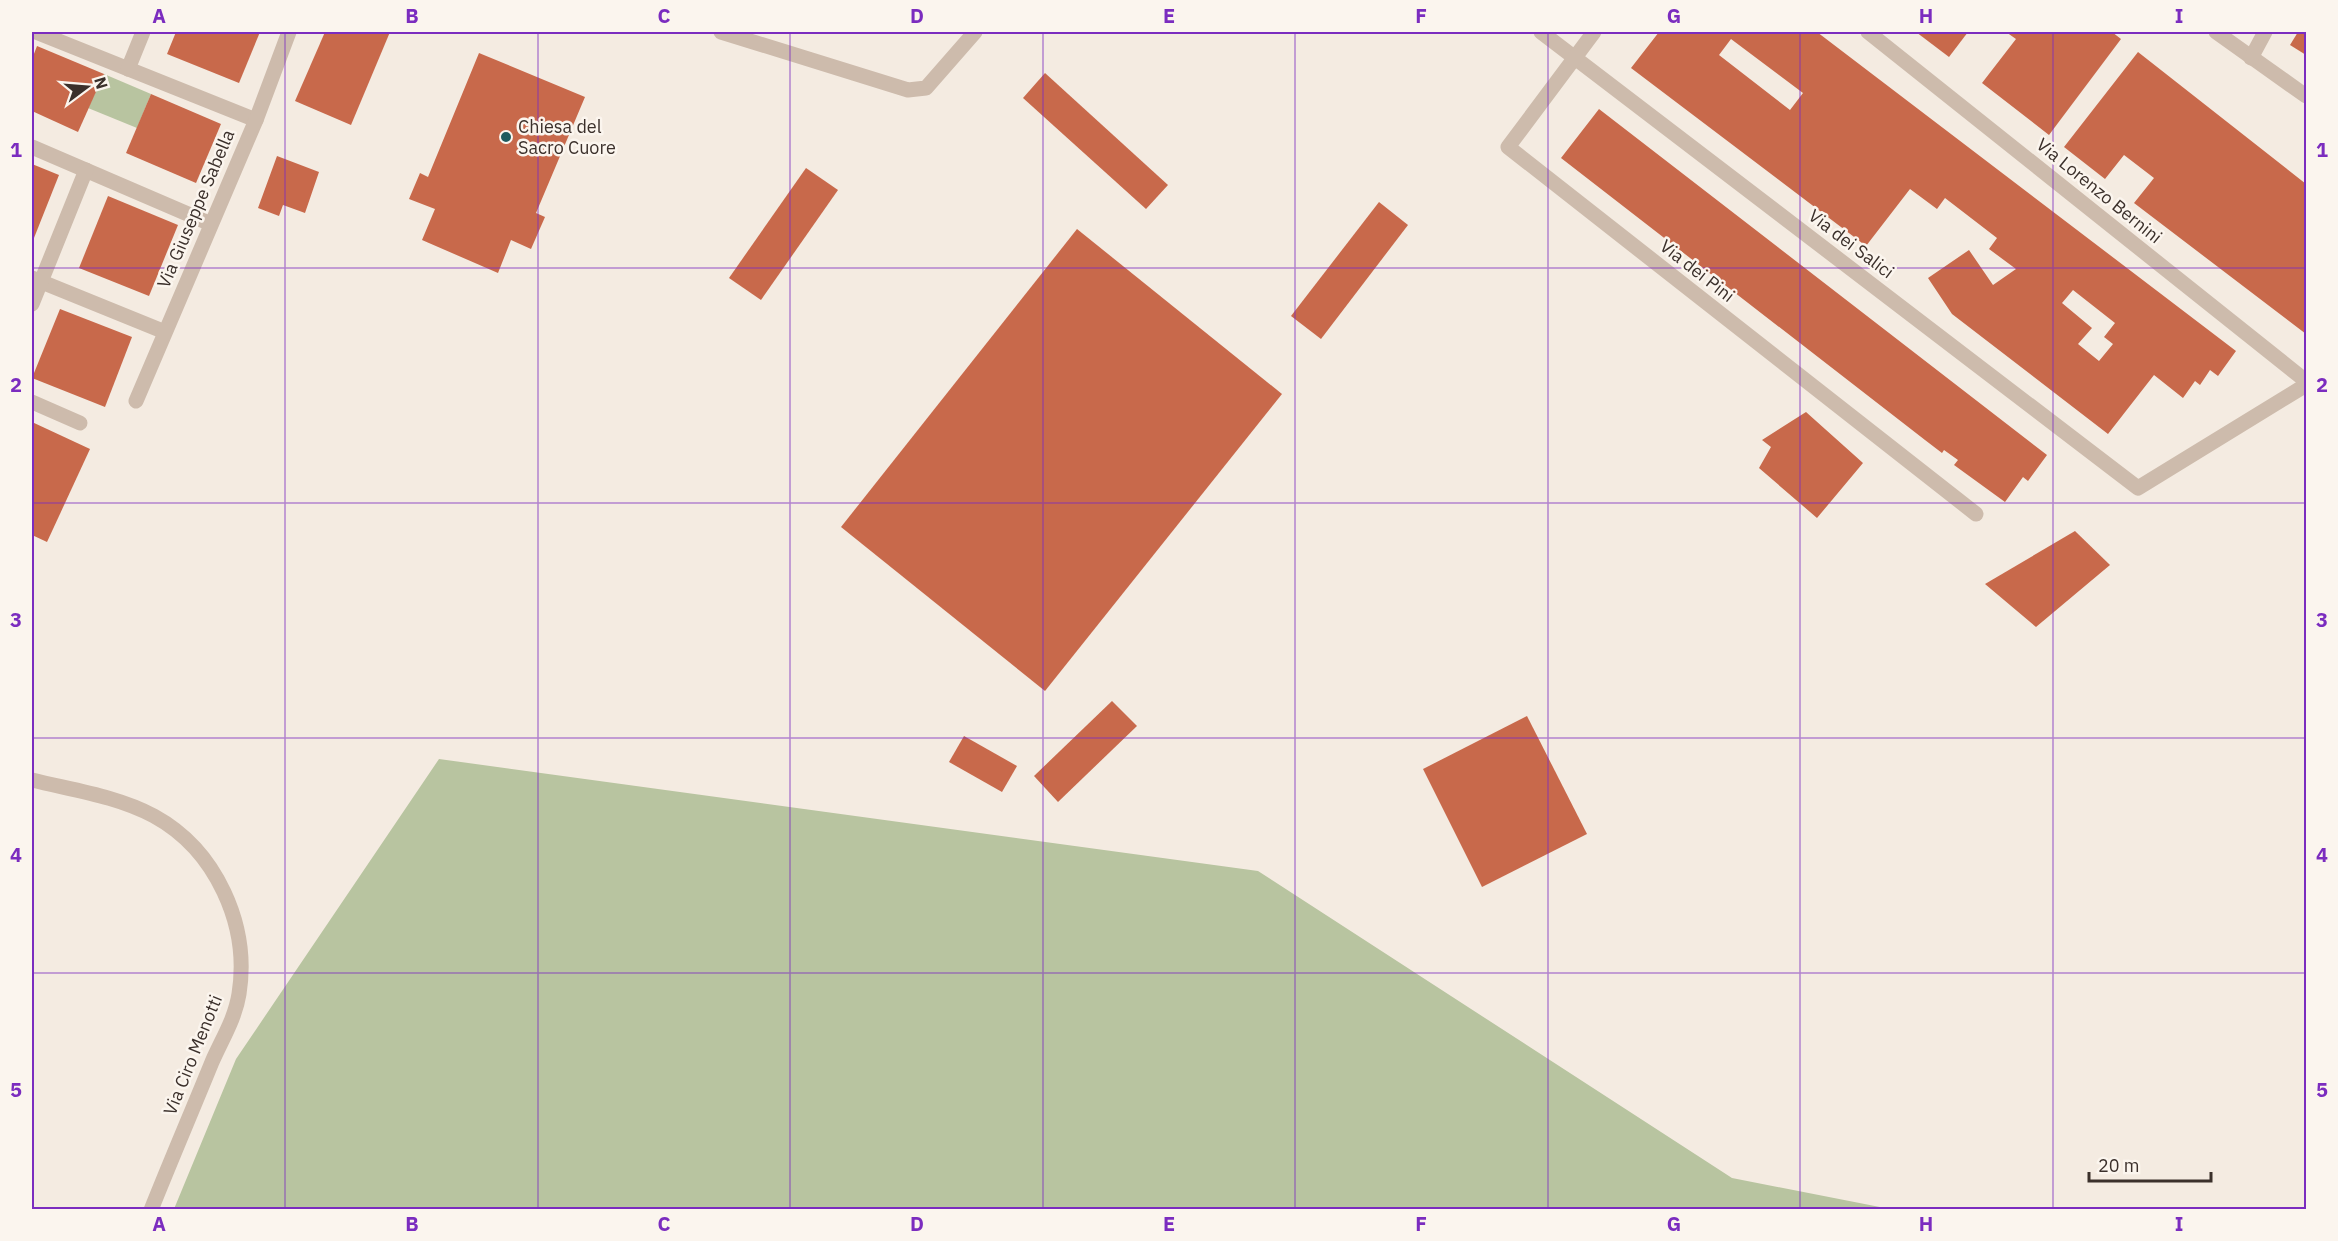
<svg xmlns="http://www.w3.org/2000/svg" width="2338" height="1241" viewBox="0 0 2338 1241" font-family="'IBM Plex Sans',sans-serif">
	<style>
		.green { fill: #b8c4a0 }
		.building { fill: #c8694b; fill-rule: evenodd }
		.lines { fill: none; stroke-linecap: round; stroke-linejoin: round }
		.minor { stroke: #cdbbac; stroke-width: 15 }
		.grid { fill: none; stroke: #7b2cbf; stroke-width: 1.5; stroke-opacity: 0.55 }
		.poi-dot { fill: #1f5a5e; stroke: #fbf5ee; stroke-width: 2 }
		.labels { text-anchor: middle; stroke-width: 5; stroke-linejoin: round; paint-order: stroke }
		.poi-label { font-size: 18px; fill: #3b302b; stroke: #fbf5ee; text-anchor: start }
		.street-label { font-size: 18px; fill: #3b302b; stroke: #fbf5ee }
		.neatline { fill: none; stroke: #7b2cbf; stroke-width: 2 }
		.grid-label { font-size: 20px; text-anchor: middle; font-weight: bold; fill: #7b2cbf }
	</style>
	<rect width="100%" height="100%" fill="#f4ebe1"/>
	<!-- green -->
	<g class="green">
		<path d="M104 74 151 94 137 128 88 108Z"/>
		<path d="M439 759 1258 871 1732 1178 1890 1209H174L236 1059Z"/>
	</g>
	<!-- building -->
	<g class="building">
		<path d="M176 32H260L239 83 167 54Z"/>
		<path d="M325 32H390L351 125 295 101Z"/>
		<path d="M1659 32H1817L2236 351 2218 376 2210 370 2200 385 2195 381 2183 398 2154 375 2108 434 1952 314 1928 278 1969 250 1993 285 2016 269 1989 249 1997 238 1945 198 1937 209 1910 189 1866 246 1631 68ZM1731 39 1803 93 1790 110 1719 55ZM2073 290 2115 323 2104 337 2113 344 2099 361 2078 344 2092 328 2062 303Z"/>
		<path d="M1916 32H1968L1949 57Z"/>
		<path d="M2006 32H2112L2121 39 2049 135 1982 83 2016 39Z"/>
		<path d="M2298 32H2306V55L2290 45Z"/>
		<path d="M37 46 104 74 78 132 32 111V59Z"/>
		<path d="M2138 52 2306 184V334L2134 203 2154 178 2124 155 2105 179 2064 147Z"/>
		<path d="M479 53 585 97 536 213 545 217 531 249 511 240 498 273 422 240 435 209 409 199 420 173 428 177Z"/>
		<path d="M1045 73 1168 185 1146 209 1023 98Z"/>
		<path d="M151 94 221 124 196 183 126 153Z"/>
		<path d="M1599 109 2047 455 2028 481 2023 477 2005 502 1954 465 1958 460 1944 450 1942 453 1925 440 1561 158Z"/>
		<path d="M277 156 319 172 305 213 283 205 279 216 258 208Z"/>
		<path d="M32 164 59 175 32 243Z"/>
		<path d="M806 168 838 190 761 300 729 278Z"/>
		<path d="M108 196 178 225 149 296 79 268Z"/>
		<path d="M1379 202 1408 225 1321 339 1291 316Z"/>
		<path d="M1077 229 1282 394 1045 691 841 527Z"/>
		<path d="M60 309 132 337 105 407 32 378Z"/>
		<path d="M1806 412 1863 463 1817 518 1759 468 1771 447 1762 440Z"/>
		<path d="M32 422 90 449 47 542 32 535Z"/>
		<path d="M2075 531 2110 565 2036 627 1985 584Z"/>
		<path d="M1112 701 1137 726 1058 802 1034 776Z"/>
		<path d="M1527 716 1587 834 1482 887 1423 769Z"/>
		<path d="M964 736 1017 766 1002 792 949 762Z"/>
	</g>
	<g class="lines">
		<!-- minor -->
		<g class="minor">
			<path d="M36 32 256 120"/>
			<path d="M721 32 908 90 926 88 975 32"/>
			<path d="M1541 32 2138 488 2306 385"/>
			<path d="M1594 32 1508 147 1976 514"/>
			<path d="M1868 32 2306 381"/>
			<path d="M2216 32 2306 96"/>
			<path d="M2251 58 2265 32"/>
			<path d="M128 69 143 32"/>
			<path d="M32 147 211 224"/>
			<path d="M32 278 165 332"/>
			<path d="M32 304 86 170"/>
			<path d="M136 401 256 120 289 32"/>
			<path d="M32 402 80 423"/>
			<path d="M32 780C72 790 117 796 154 816 216 850 250 925 239 994 235 1019 222 1039 212 1062 192 1111 171 1160 151 1210"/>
		</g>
	</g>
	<!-- grid -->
	<path class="grid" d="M285 32V1210M538 32V1210M790 32V1210M1043 32V1210M1295 32V1210M1548 32V1210M1800 32V1210M2053 32V1210M32 268H2306M32 503H2306M32 738H2306M32 973H2306"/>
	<!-- markers -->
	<circle class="poi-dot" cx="506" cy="137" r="6"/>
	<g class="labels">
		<!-- poi labels -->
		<g class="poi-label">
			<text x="518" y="133">Chiesa del<tspan x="518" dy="21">Sacro Cuore</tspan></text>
		</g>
		<!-- street labels -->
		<g class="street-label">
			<text transform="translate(2099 191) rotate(39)" y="6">Via Lorenzo Bernini</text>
			<text transform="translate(196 209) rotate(-67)" y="6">Via Giuseppe Sabella</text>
			<text transform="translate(1851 244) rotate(37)" y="6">Via dei Salici</text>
			<text transform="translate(1697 271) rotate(38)" y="6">Via dei Pini</text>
			<text transform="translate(193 1055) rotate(-68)" y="6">Via Ciro Menotti</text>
		</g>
	</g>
	<!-- border -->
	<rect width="2338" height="1241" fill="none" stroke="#fbf5ee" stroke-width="66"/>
	<!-- north arrow -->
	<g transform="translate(87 87) rotate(74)" stroke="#fbf5ee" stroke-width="4.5" paint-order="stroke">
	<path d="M0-4.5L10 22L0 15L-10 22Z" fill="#3b302b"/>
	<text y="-9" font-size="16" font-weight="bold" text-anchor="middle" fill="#3b302b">N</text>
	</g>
	<!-- scale -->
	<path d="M2089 1172v9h122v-9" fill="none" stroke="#3b302b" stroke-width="3"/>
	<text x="2098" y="1172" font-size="18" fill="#3b302b" stroke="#fbf5ee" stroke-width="4.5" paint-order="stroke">20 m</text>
	<rect x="33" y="33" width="2272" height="1175" class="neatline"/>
	<g class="grid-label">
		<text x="159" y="23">A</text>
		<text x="412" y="23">B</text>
		<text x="664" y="23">C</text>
		<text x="917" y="23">D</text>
		<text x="1169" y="23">E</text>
		<text x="1421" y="23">F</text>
		<text x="1674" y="23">G</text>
		<text x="1926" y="23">H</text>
		<text x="2179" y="23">I</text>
		<text x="16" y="157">1</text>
		<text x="2322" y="157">1</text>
		<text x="16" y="392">2</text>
		<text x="2322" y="392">2</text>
		<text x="16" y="627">3</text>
		<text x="2322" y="627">3</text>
		<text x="16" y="862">4</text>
		<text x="2322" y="862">4</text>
		<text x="16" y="1097">5</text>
		<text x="2322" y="1097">5</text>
		<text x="159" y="1231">A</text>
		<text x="412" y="1231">B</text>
		<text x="664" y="1231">C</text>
		<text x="917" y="1231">D</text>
		<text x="1169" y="1231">E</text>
		<text x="1421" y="1231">F</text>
		<text x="1674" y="1231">G</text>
		<text x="1926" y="1231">H</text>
		<text x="2179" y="1231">I</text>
	</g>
</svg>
